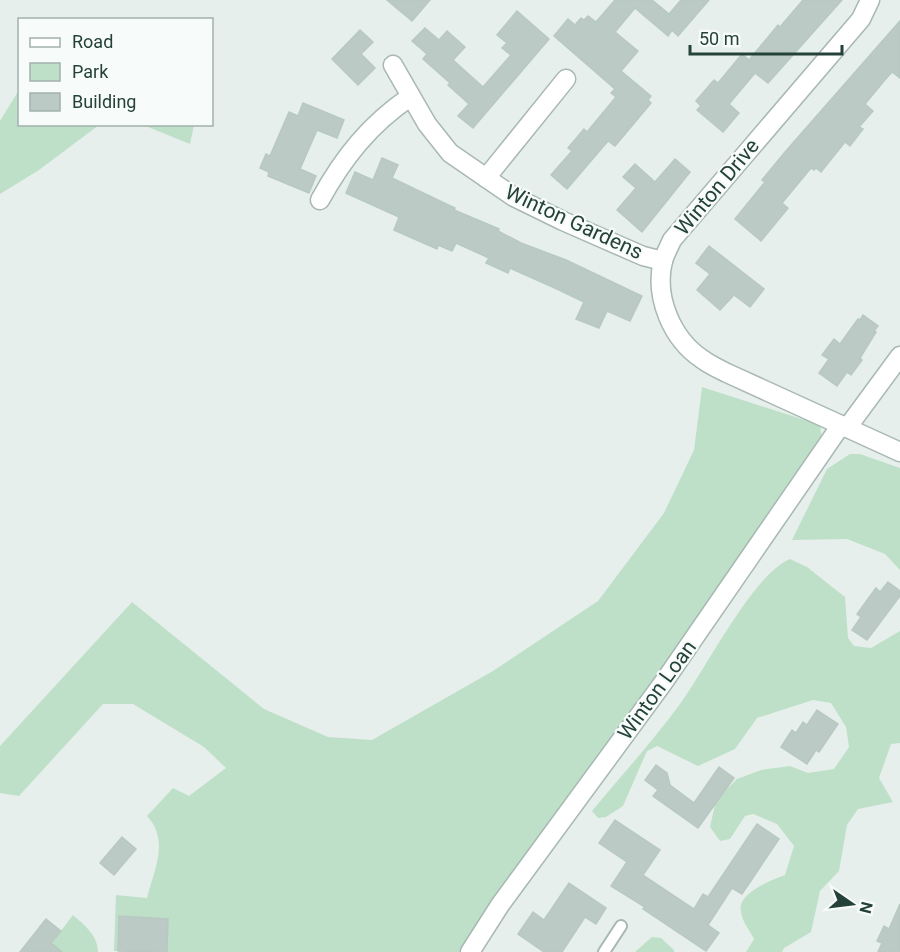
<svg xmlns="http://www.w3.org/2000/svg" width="900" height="952" viewBox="0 0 900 952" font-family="Roboto,sans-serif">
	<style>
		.green { fill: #bfe0c8 }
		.building { fill: #bbcac4; stroke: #b8c9c2; stroke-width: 1.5 }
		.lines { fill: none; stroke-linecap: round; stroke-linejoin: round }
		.lane-casing { stroke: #a8b8b2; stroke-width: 14 }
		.street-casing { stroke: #a8b8b2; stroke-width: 21 }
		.lane { stroke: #fff; stroke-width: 10 }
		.street { stroke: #fff; stroke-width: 18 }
		.labels { text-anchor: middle; stroke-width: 4.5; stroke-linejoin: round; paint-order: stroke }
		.street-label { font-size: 21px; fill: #24423a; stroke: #f7fbf9 }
	</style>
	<rect width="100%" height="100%" fill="#e6efeb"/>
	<!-- green -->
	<g class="green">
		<path d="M19 90 20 124 99 125 39 170 0 194V121Z"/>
		<path d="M143 125H194L190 144Z"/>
		<path d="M702 387 820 425 822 440 461 952H167L168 919 119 916 118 951H114L116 895 147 898C154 869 170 841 147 816L173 788 189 796 226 768 204 747 133 704H103L19 796 0 793V746L132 602 264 709 328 737 372 740 493 671 598 601 664 513 694 450Z"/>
		<path d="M850 454H860L900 468V570L885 554 847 539 792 540 827 469Z"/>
		<path d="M790 559 807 567 845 597 848 638 854 646 871 648 900 631V743L891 744 879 778 893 802 858 809 847 825 839 871 820 891 811 932 784 948 782 952H746L754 939C750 931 742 921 741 912 736 893 772 880 785 875L794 846 777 824 753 814 745 816 730 839 720 841 710 827 716 800 737 779 761 770 790 766 808 773 834 769 849 747 846 727 831 703 813 700 757 718 735 749 698 766 657 746 647 751 623 806 606 817 598 818 592 811C621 776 653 741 680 704 706 669 753 574 790 559Z"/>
		<path d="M73 915C84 925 98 935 98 952H62L51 944Z"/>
		<path d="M652 937 661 938 674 950V952H635Z"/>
	</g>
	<!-- building -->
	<g class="building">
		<path d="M387 0H430L412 21Z"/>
		<path d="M615 0H652L669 14 681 0H709L678 36 672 30 668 36 635 8 615 32 638 51 621 71 651 96 648 100 651 103 615 146 608 141 567 189 551 175 572 151 568 148 584 129 587 132 616 97 611 93 615 89 554 36 568 19 575 25 581 18 584 20 588 16 596 22Z"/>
		<path d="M803 0H842L768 83 755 73 729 104 739 113 723 132 697 110 701 106 696 101 714 80 718 83 742 54 749 60 778 25 780 27Z"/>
		<path d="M517 11 549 39 473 128 458 116 469 104 448 85 450 83 423 59 427 54 412 41 425 28 439 40 447 31 465 47 453 60 483 87 511 55 502 48 507 43 497 35Z"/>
		<path d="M900 21V78L892 72 884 81 865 104 873 111 859 127 863 129 850 146 845 142 821 172 816 168 814 170 811 168 782 203 788 208 761 241 735 219 765 182 762 180 785 152Z"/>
		<path d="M360 30 373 42 361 54 375 68 358 85 332 59Z"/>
		<path d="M303 103 344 120 337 138 317 130 300 169 316 176 309 193 268 176 269 172 260 168 266 154 270 156 289 112 298 116Z"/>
		<path d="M382 158 398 165 392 178 455 208 454 210 499 229 498 231 521 243 566 260 642 296 630 321 607 311 599 328 576 319 584 302 557 289 510 268 508 273 486 263 489 258 456 243 452 251 438 245 437 249 394 230 399 217 346 193 355 172 373 180Z"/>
		<path d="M675 159 690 172 642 232 617 210 636 188 623 177 635 164 655 182Z"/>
		<path d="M709 246 764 289 750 307 734 295 720 310 697 290 710 274 696 263Z"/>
		<path d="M863 315 878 326 874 331 876 332 860 358 862 360 851 375 847 372 837 386 819 373 829 359 822 355 834 339 840 344 858 319 860 320Z"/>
		<path d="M888 582 900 591V596L867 640 852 630 861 617 857 614 876 588 880 592Z"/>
		<path d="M817 710 838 724 819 752 816 750 807 764 781 747 792 730 796 733 803 722 807 725Z"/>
		<path d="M656 765 667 773 670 785 694 803 719 767 734 778 698 828 653 796 658 790 645 780Z"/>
		<path d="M615 820 660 850 643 875 694 909 703 894 708 897 757 824 779 839 742 894 732 888 708 925 719 933 706 951 643 909 645 907 611 886 627 862 599 843Z"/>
		<path d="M122 837 136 849 114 875 100 863Z"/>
		<path d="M569 883 606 908 596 924 585 917 562 952H544L518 934 533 912 544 920Z"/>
		<path d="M900 904V952H878L882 943 877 941 884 926 889 929Z"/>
		<path d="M119 916 168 919 167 952 118 951Z"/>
		<path d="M46 919 61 931 51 943 62 952H20Z"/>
	</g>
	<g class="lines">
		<defs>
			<path id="lane" d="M604 952 621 926"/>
			<g id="street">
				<path d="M870 0 861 19 672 240C669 247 665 254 663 261 654 297 672 339 702 359 710 365 719 369 727 373L900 452"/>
				<path d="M393 65 427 124 450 153 514 197 563 221 643 256 663 261"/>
				<path d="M486 178 566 79"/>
				<path d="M320 200C343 158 370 124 410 97"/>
				<path d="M847 428 900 356"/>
				<path d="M470 952 500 905 663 683 841 425"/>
			</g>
		</defs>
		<!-- lane casing -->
		<use href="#lane" class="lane-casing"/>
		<!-- street casing -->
		<use href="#street" class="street-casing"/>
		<!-- lane -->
		<use href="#lane" class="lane"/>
		<!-- street -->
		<use href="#street" class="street"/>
	</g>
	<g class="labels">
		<!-- street labels -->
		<g class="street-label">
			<text transform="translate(717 187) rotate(-50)" y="7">Winton Drive</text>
			<text transform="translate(574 222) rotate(25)" y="7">Winton Gardens</text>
			<text transform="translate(657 690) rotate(-54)" y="7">Winton Loan</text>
		</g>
	</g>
	<!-- legend -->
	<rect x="18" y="18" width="195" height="108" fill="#f7fbf9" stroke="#a3b1ad" stroke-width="1.5"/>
	<rect x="30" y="38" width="30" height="9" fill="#ffffff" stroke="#a3b1ad" stroke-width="1.5"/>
	<text x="72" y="48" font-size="18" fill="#24423a">Road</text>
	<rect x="30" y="63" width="30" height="18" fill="#bfe0c8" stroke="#a3b1ad" stroke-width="1.5"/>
	<text x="72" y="78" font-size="18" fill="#24423a">Park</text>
	<rect x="30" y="93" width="30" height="18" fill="#bbcac4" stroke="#a3b1ad" stroke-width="1.5"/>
	<text x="72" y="108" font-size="18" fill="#24423a">Building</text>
	<!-- north arrow -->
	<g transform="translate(852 904) rotate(104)" stroke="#f7fbf9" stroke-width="4.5" paint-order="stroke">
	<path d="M0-4.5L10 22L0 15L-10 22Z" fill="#24423a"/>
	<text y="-9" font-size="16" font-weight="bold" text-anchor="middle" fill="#24423a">N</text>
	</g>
	<!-- scale -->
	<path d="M690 45v9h152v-9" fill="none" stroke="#24423a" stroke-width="3"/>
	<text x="699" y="45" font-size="18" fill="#24423a" stroke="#f7fbf9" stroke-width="4.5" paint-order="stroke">50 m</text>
</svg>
